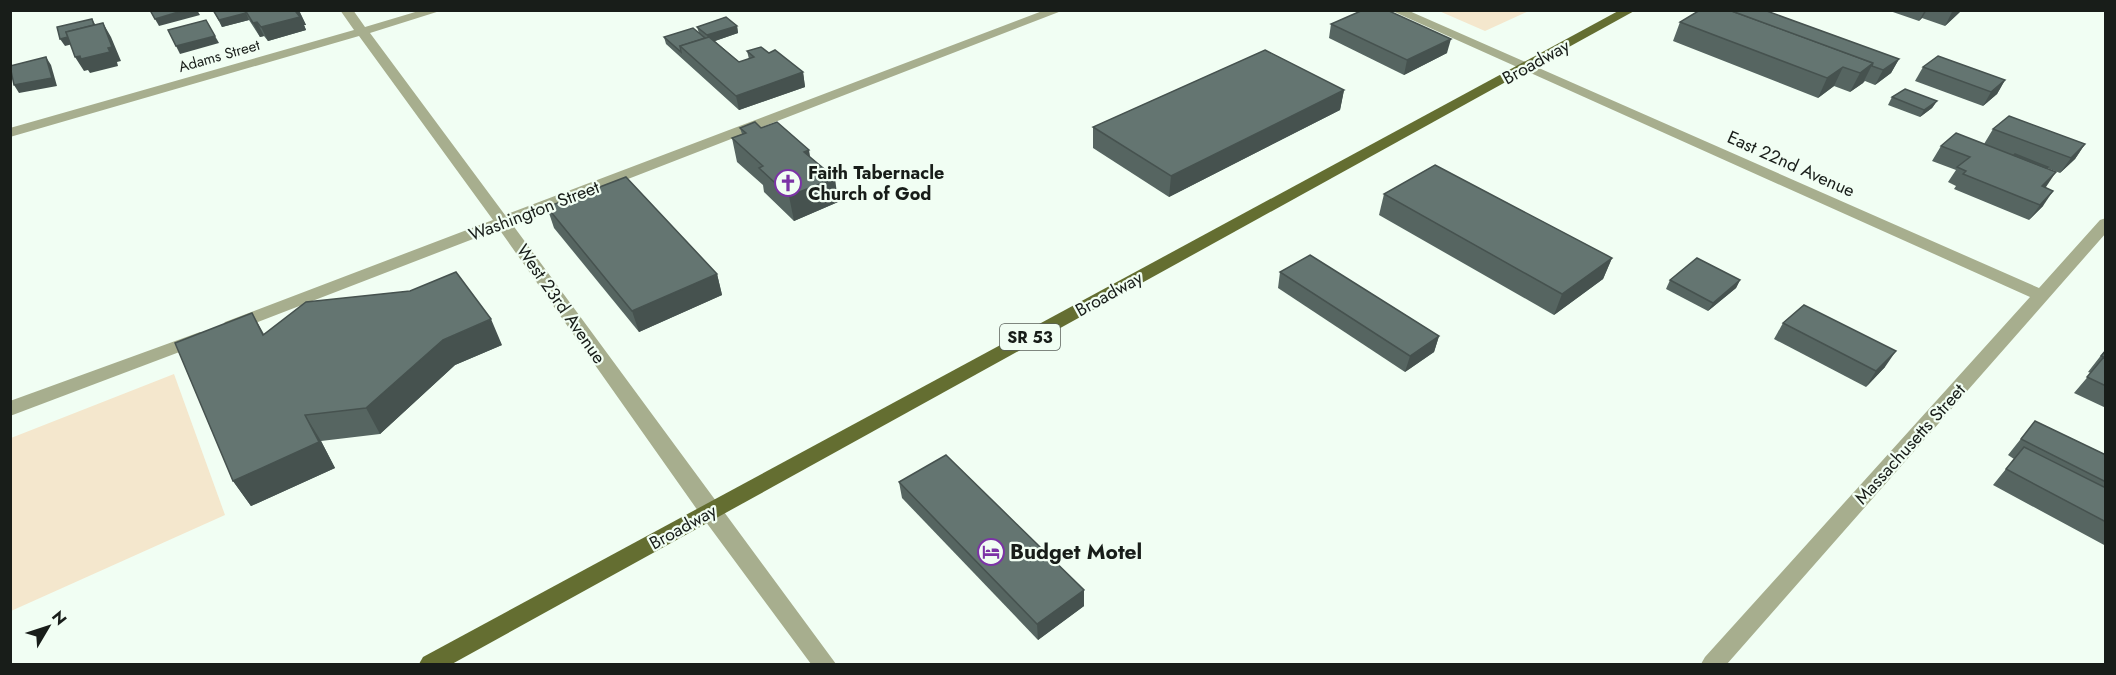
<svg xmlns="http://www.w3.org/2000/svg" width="2116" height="675" viewBox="0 0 2116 675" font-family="Jost,sans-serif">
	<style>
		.green { fill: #f4e7cd }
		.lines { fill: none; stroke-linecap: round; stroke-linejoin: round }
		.minor { fill: #a7ae8e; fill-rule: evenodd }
		.major { fill: #646e31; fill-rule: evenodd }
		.wall { fill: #566561 }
		.shaded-wall { fill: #46524f }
		.building { fill: #647571; stroke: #46524f; stroke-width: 1.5 }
		.labels { text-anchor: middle; stroke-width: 4.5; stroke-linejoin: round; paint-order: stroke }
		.far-street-label { font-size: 15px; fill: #181d19; stroke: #f1fef3 }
		.shield { fill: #f1fef3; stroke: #59605a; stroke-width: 1.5 }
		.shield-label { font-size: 16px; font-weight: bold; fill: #181d19 }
		.street-label { font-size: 18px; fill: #181d19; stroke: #f1fef3 }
		.poi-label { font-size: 18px; font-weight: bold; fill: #181d19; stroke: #f1fef3; text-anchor: start }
		.near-poi-label { font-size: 21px; font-weight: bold; fill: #181d19; stroke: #f1fef3; text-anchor: start }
	</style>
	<rect width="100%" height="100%" fill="#f1fef3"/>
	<!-- green -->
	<g class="green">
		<path d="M1439 11H1529L1485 31Z"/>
		<path d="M174 374 225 515 11 611V438Z"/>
	</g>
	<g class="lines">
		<!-- minor -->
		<g class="minor">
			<path d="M340 10H353L365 27 422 10H443L370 33 505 215 1045 10H1064L512 224 836 664H811L703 518 499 229 237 330H225L222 326 225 322 493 220 359 36 10 137V128L354 30Z"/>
			<path d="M1390 10H1407L2039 288 2100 220 2106 218V233L1727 664H1701L1705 657 2030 297Z"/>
			<path d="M200 332 209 338 206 342 10 416V401Z"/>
		</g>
		<!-- major -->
		<path class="major" d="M1620 10H1636L452 664H419L423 657Z"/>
	</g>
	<!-- wall -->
	<g class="wall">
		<path d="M213 10H299L306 25H304L306 30 268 41 264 36 260 37 249 20 222 27Z"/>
		<path d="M1887 10H1962L1945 26 1922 18 1919 21Z"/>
		<path d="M1680 22 1899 59 1891 73 1875 85 1865 81 1863 83 1850 92 1834 86 1818 98 1673 41Z"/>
		<path d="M1331 24 1447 53 1404 75 1329 38Z"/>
		<path d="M737 26 738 33 715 41 739 62 749 59 747 51 769 53 803 72 805 87 739 110 666 44 664 37 699 33 697 27Z"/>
		<path d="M1923 67 2005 80 1997 94 1983 106 1915 81Z"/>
		<path d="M1344 90 1340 110 1169 197 1093 148V127Z"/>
		<path d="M1892 97 1937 101 1932 108 1920 117 1888 105Z"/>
		<path d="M740 128H761L838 202 794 221 764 192 763 185 737 162 732 138 742 134Z"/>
		<path d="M1993 129 2085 144 2075 159 2060 173 2047 168 2043 206 2029 220 1954 189 1956 186 1948 182 1956 170 1932 161 1941 146 1984 144Z"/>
		<path d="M1384 194 1612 258 1603 279 1554 315 1379 215Z"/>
		<path d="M547 207 717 274 722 295 639 332 554 228Z"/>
		<path d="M1280 272 1439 336 1434 352 1405 372 1278 288Z"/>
		<path d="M1670 280H1740L1736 288 1708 311 1666 289Z"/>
		<path d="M252 313 264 334 502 345 455 365 380 434 321 441 335 468 251 506 233 481Z"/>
		<path d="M1783 323 1885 367 1866 387 1774 339Z"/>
		<path d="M2106 349V408L2074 393 2091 373 2088 372Z"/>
		<path d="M2035 421 2106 455V546L1993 485 2014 459 2008 455Z"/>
		<path d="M899 482 1084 590V606L1038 640 902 498Z"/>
	</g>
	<!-- shaded-wall -->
	<g class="shaded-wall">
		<path d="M185 10H197L200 15 159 26 155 19Z"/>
		<path d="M1925 10H1927L1922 18 1919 21Z"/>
		<path d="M1954 10H1962L1945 26 1952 12Z"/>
		<path d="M299 11 306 25H304L306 30 268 41 261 27Z"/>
		<path d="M246 13 249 20 222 27 219 20Z"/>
		<path d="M92 19 96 26 100 37 65 46 60 39Z"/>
		<path d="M257 22 264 36 260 37 253 23Z"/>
		<path d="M103 23 111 37 121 61 117 62 118 66 90 73 88 70 84 71 75 57Z"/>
		<path d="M737 26 738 33 709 43 707 35Z"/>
		<path d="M215 36 219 43 180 54 176 46Z"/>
		<path d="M1451 39 1447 53 1404 75 1407 60Z"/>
		<path d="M46 57 51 65 57 86 19 93 14 85Z"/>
		<path d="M1899 59 1891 73 1875 85 1883 70Z"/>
		<path d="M1873 63 1863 83 1850 92 1860 73Z"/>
		<path d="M1843 67 1834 86 1818 98 1827 78Z"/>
		<path d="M803 72 805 87 739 110 736 96Z"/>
		<path d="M2005 80 1997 94 1983 106 1991 92Z"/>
		<path d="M1344 90 1340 110 1169 197 1171 176Z"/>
		<path d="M1937 101 1932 108 1920 117 1924 110Z"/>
		<path d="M2085 144 2075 159 2060 173 2071 158Z"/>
		<path d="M809 150 813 174 804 152Z"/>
		<path d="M2056 172 2046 187 2031 202 2042 186Z"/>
		<path d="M835 178 838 202 794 221 789 196Z"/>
		<path d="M2053 191 2043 206 2029 220 2040 205Z"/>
		<path d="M1612 258 1603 279 1554 315 1562 294Z"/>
		<path d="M717 274 722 295 639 332 632 311Z"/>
		<path d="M1740 280 1736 288 1708 311 1713 303Z"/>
		<path d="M491 319 502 345 455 365 380 434 366 408 443 340Z"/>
		<path d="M1439 336 1434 352 1405 372 1410 356Z"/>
		<path d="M1896 351 1885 367 1866 387 1876 371Z"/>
		<path d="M305 415 321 441 335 468 251 506 233 481Z"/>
		<path d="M1084 590V606L1038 640 1037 624Z"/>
	</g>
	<!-- building -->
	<g class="building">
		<path d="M150 10H185L155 19Z"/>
		<path d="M213 10H244L246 13 219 20Z"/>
		<path d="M245 10H299L296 12 300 17 261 27 257 22 253 23Z"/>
		<path d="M1363 10H1387L1451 39 1407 60 1331 24Z"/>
		<path d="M1700 10H1729L1873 63 1860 73 1843 67 1827 78 1680 22Z"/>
		<path d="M1729 10H1764L1899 59 1883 70 1872 66 1873 63Z"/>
		<path d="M726 17 737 26 707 35 697 27Z"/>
		<path d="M92 19 94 25 66 32 68 37 60 39 57 27Z"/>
		<path d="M206 20 215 36 176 46 168 30Z"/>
		<path d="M103 23 112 47 108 48 110 52 81 59 80 56 75 57 66 32Z"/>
		<path d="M693 28 705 38 680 46 681 52 664 37Z"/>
		<path d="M709 37 739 62 754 57 747 51 761 47 769 53 775 50 803 72 736 96 680 46Z"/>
		<path d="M1265 50 1344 90 1171 176 1093 127Z"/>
		<path d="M1938 56 2005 80 1991 92 1923 67Z"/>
		<path d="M46 57 52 78 14 85 10 66Z"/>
		<path d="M1905 89 1937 101 1924 110 1892 97Z"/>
		<path d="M2009 116 2085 144 2071 158 1993 129Z"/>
		<path d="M755 122 761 128 777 122 809 150 804 152 835 178 789 196 759 168 763 166 732 138 746 133 740 128Z"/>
		<path d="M1956 133 2056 172 2042 186 2053 191 2040 205 1963 174 1966 171 1957 167 1970 157 1941 146Z"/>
		<path d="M2015 154 2048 167 2046 168 2014 155Z"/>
		<path d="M1435 165 1612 258 1562 294 1384 194Z"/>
		<path d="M626 177 717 274 632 311 547 207Z"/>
		<path d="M1310 255 1439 336 1410 356 1280 272Z"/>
		<path d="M1697 258 1740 280 1713 303 1670 280Z"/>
		<path d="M456 272 491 319 443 340 366 408 305 415 319 442 233 481 175 343 252 313 263 335 306 302 410 291Z"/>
		<path d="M1804 305 1896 351 1876 371 1783 323Z"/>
		<path d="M2106 350V358L2101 356Z"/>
		<path d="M2103 358 2106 359V386L2087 377Z"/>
		<path d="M2035 421 2106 455V482L2021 439Z"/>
		<path d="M2024 447 2106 488V522L2006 469Z"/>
		<path d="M946 455 1084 590 1037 624 899 482Z"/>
	</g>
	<!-- icons -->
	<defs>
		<symbol id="church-ring" viewBox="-11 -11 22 22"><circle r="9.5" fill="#f1fef3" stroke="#7c33a6" stroke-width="1.5"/><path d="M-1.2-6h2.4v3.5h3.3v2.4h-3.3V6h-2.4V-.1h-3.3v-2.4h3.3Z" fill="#7c33a6"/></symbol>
		<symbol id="hotel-ring" viewBox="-11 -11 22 22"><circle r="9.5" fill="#f1fef3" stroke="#7c33a6" stroke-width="1.5"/><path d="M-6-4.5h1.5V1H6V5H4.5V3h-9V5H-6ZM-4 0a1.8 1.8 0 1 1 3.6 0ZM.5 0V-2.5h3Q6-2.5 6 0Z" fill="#7c33a6"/></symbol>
	</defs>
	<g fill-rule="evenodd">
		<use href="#church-ring" x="773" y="168" width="30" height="30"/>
		<use href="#hotel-ring" x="976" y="537" width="30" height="30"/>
	</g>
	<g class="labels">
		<!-- far-street labels -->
		<g class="far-street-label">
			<text transform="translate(219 56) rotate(-16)" y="5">Adams Street</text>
		</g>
		<!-- shield labels -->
		<rect class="shield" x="1000" y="324" width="60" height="26" rx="4.5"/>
		<g class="shield-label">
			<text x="1030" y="343">SR 53</text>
		</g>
		<!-- street labels -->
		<g class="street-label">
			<text transform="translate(1536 62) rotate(-29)" y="6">Broadway</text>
			<text transform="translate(1791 164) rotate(24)" y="6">East 22nd Avenue</text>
			<text transform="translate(534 211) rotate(-21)" y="6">Washington Street</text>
			<text transform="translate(1109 294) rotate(-29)" y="6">Broadway</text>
			<text transform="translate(561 304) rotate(55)" y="6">West 23rd Avenue</text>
			<text transform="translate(1910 444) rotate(-48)" y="6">Massachusetts Street</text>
			<text transform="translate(683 527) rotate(-29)" y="6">Broadway</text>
		</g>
		<!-- poi labels -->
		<g class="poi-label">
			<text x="808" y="179">Faith Tabernacle<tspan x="808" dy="21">Church of God</tspan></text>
		</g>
		<!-- near-poi labels -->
		<g class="near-poi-label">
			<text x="1010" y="559">Budget Motel</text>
		</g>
	</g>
	<!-- border -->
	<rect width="2116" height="675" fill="none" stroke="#181d19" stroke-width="24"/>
	<!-- north arrow -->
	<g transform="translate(48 627) rotate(51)" stroke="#f1fef3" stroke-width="4.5" paint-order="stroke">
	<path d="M0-4.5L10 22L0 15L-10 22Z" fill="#181d19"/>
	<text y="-9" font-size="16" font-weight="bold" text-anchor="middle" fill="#181d19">N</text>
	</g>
</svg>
